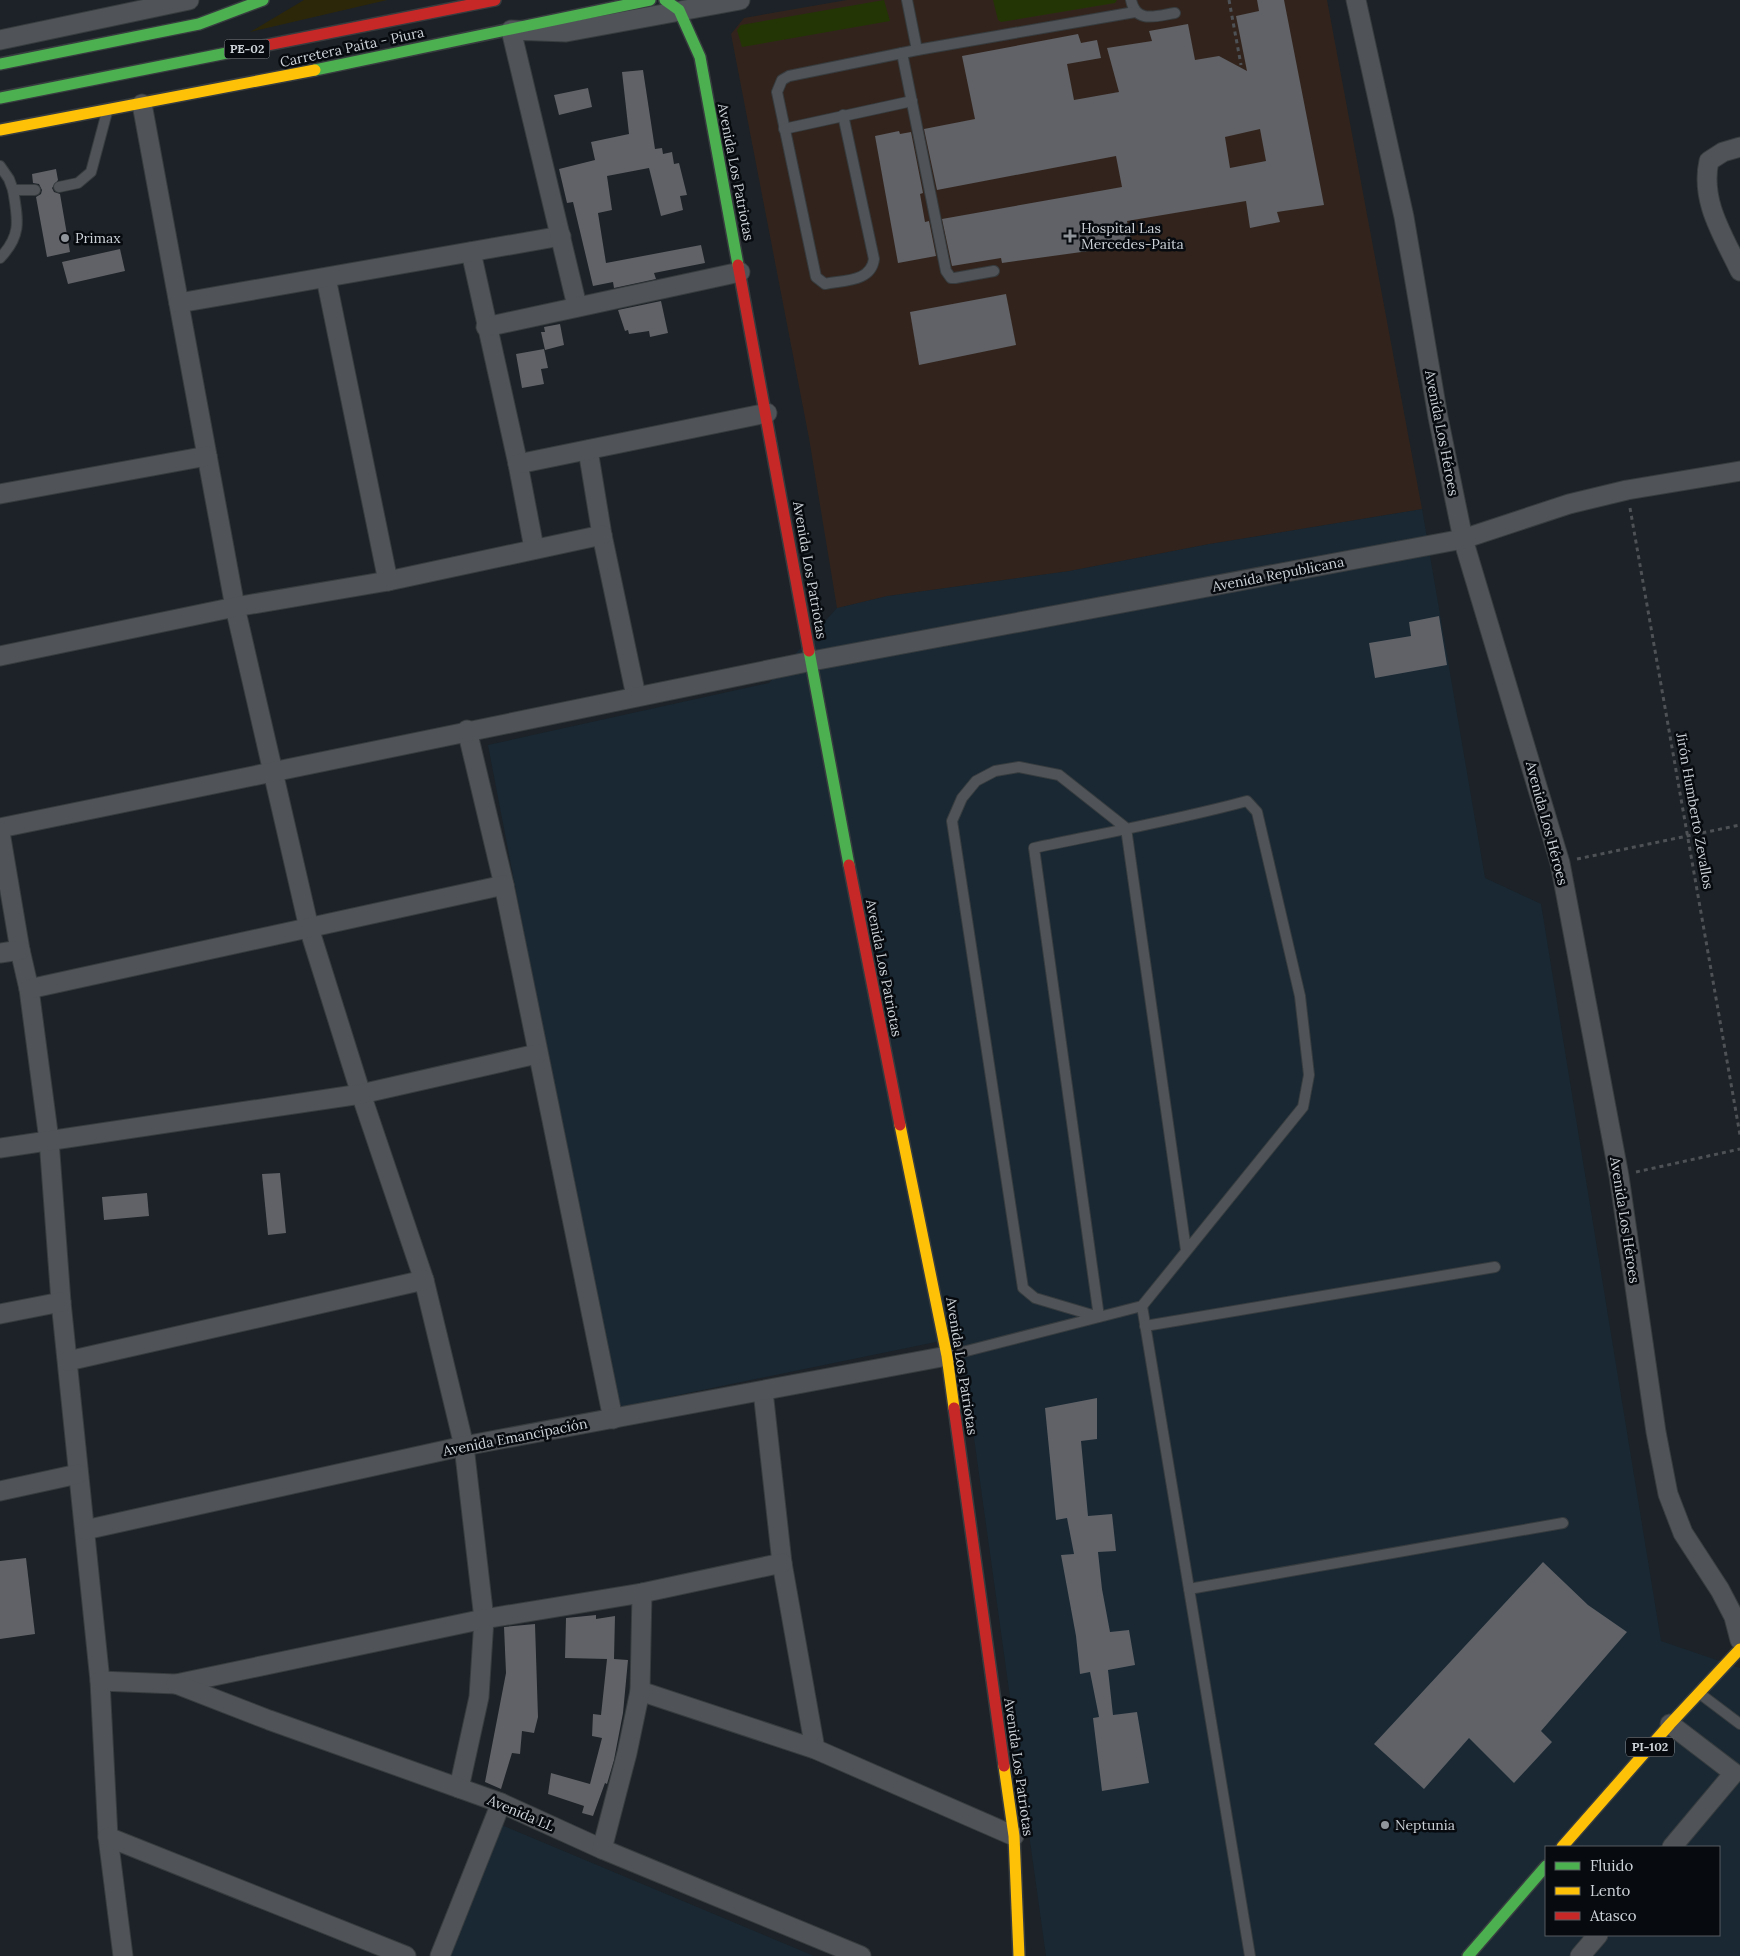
<svg xmlns="http://www.w3.org/2000/svg" width="1740" height="1956" viewBox="0 0 1740 1956" font-family="Lora,serif">
	<style>
		.built { fill: #192833; fill-rule: evenodd }
		.medical { fill: #32241d }
		.green { fill: #243505 }
		.sand { fill: #2d270a }
		.building { fill: #606267; fill-rule: evenodd }
		.lines { fill: none; stroke-linecap: round; stroke-linejoin: round }
		.lane-casing { stroke: #373c3f; stroke-width: 12 }
		.street-casing { stroke: #373c3f; stroke-width: 21 }
		.fast-casing { stroke: #373c3f; stroke-width: 14 }
		.slow-casing { stroke: #373c3f; stroke-width: 14 }
		.jam-casing { stroke: #373c3f; stroke-width: 14 }
		.path { stroke: #4e5256; stroke-width: 3; stroke-dasharray: 4 4; stroke-linecap: butt }
		.lane { stroke: #505458; stroke-width: 10 }
		.street { stroke: #505458; stroke-width: 19 }
		.fast { stroke: #4caf50; stroke-width: 11 }
		.slow { stroke: #ffc107; stroke-width: 11 }
		.jam { stroke: #c62828; stroke-width: 11 }
		.poi-dot { fill: #8f959b; stroke: #070b0f; stroke-width: 2 }
		.labels { text-anchor: middle; stroke-width: 5; stroke-linejoin: round; paint-order: stroke }
		.shield { fill: #070b0f; stroke: #92979c; stroke-width: 1 }
		.shield-label { font-size: 12px; font-weight: bold; fill: #cdd3d9 }
		.street-label { font-size: 14px; fill: #cdd3d9; stroke: #070b0f }
		.poi-label { font-size: 14px; fill: #cdd3d9; stroke: #070b0f; text-anchor: start }
	</style>
	<rect width="100%" height="100%" fill="#1c2227"/>
	<!-- built -->
	<g class="built">
		<path d="M1422 509 1485 878 1541 904 1661 1641 1740 1668V1956H1046L960 1337 615 1408 488 745 769 683 837 608 887 596 1069 571 1209 544ZM1546 1847H1719V1935H1546Z"/>
		<path d="M499 1824 814 1956H448Z"/>
	</g>
	<!-- medical -->
	<path class="medical" d="M847 0H1327L1422 509 1209 544 1069 571 887 596 837 608 809 438 731 34 744 18Z"/>
	<!-- green -->
	<g class="green">
		<path d="M884 0 890 21 742 47 737 30 741 25Z"/>
		<path d="M993 0H1117L1115 3 1001 22 998 20Z"/>
	</g>
	<!-- sand -->
	<path class="sand" d="M304 0H387L250 32Z"/>
	<!-- building -->
	<g class="building">
		<path d="M1257 0H1284L1324 205 1277 212 1280 222 1250 228 1246 201 1127 221 1132 245 1002 263 1001 258 952 266 942 219 1122 187 1116 156 937 190 924 129 975 119 962 56 1078 34 1081 43 1097 40 1101 58 1067 64 1074 100 1119 92 1107 48 1152 41 1149 31 1188 24 1195 60 1219 56 1247 71 1236 16 1259 11ZM1260 129 1266 161 1230 168 1225 137Z"/>
		<path d="M643 70 655 149 662 148 663 154 672 152 674 164 679 163 687 195 680 196 683 210 661 216 649 168 607 176 612 210 598 213 606 263 701 245 705 263 654 273 656 279 614 288 613 282 593 286 573 202 567 203 559 169 595 160 591 142 629 134 622 72Z"/>
		<path d="M588 88 592 107 559 115 554 95Z"/>
		<path d="M899 131 900 134 911 132 923 193 920 194 925 222 929 221 936 256 898 263 875 136Z"/>
		<path d="M56 169 58 180 52 188 54 192 60 194 70 252 47 257 36 197 41 194 42 190 39 184 33 183 32 174Z"/>
		<path d="M120 249 125 271 68 284 62 262Z"/>
		<path d="M1006 294 1016 345 919 365 910 312Z"/>
		<path d="M661 301 668 333 650 337 649 331 629 334 628 330 625 331 618 310Z"/>
		<path d="M560 324 564 345 545 350 541 332H545L544 327Z"/>
		<path d="M544 349 548 368 541 369 544 384 522 388 516 354Z"/>
		<path d="M1439 616 1447 665 1375 678 1369 643 1411 636 1409 622Z"/>
		<path d="M280 1173 286 1233 268 1235 262 1174Z"/>
		<path d="M147 1193 149 1216 104 1220 102 1197Z"/>
		<path d="M1097 1398V1439L1081 1441 1088 1516 1112 1514 1116 1551 1098 1552 1102 1589 1110 1632 1129 1630 1135 1665 1108 1670 1113 1715 1137 1712 1149 1783 1102 1791 1093 1718 1099 1717 1090 1672 1080 1674 1076 1636 1061 1555 1074 1554 1067 1518 1056 1520 1045 1408Z"/>
		<path d="M26 1558 35 1634 0 1639V1561Z"/>
		<path d="M1543 1562 1588 1605 1627 1632 1541 1731 1552 1742 1514 1783 1469 1738 1424 1789 1374 1744Z"/>
		<path d="M596 1615V1619L615 1616 614 1659 628 1660 623 1713 614 1760 607 1784 605 1783 593 1816 582 1813 584 1806 548 1794 551 1773 590 1784 602 1738 592 1736 593 1714 601 1715 607 1659 565 1658 566 1618Z"/>
		<path d="M535 1624 538 1717 534 1733 522 1731 520 1754 512 1753 501 1789 485 1782 506 1673 504 1627Z"/>
	</g>
	<g class="lines">
		<defs>
			<g id="lane">
				<path d="M907 0 917 50"/>
				<path d="M1131 0C1136 24 1156 16 1175 13"/>
				<path d="M902 53 946 271 951 278H955L994 271"/>
				<path d="M843 115 874 259C871 282 844 280 825 284L816 277 777 92 782 80 789 76 917 50 1135 12"/>
				<path d="M784 129 912 101"/>
				<path d="M0 166 9 179 13 190H35"/>
				<path d="M59 187 78 183 91 172 107 112"/>
				<path d="M0 258C22 235 18 220 13 190"/>
				<path d="M1142 1306 1250 1956"/>
				<path d="M1145 1326 1495 1267"/>
				<path d="M947 1356 1142 1306 1303 1107 1309 1075 1300 996 1257 812 1247 801C1177 820 1105 833 1034 848L1099 1317 1035 1298 1023 1288 952 821 962 798 976 781 995 771 1019 767 1059 775 1126 828 1186 1250"/>
				<path d="M1189 1589 1563 1523"/>
				<path d="M1699 1693 1740 1724"/>
			</g>
			<g id="street">
				<path d="M1356 0 1404 217 1438 417 1463 539 1560 863 1619 1176 1656 1432 1668 1494 1683 1533 1720 1590 1734 1617 1740 1640"/>
				<path d="M0 40 189 0"/>
				<path d="M142 104 235 607 309 928 361 1094 424 1280 464 1446 484 1619 479 1697 459 1788"/>
				<path d="M1740 147 1723 152 1709 161C1700 201 1723 235 1740 271"/>
				<path d="M471 252 518 464 534 548"/>
				<path d="M326 278 388 581"/>
				<path d="M179 303 561 236"/>
				<path d="M577 306 511 30 566 32 740 0"/>
				<path d="M486 327 740 272"/>
				<path d="M588 450 602 535 636 696"/>
				<path d="M518 464 767 413"/>
				<path d="M0 494 207 456"/>
				<path d="M0 656 235 607 388 581 602 535"/>
				<path d="M467 730 504 885 613 1419"/>
				<path d="M0 828 812 661 1463 539 1569 504 1627 490 1740 471"/>
				<path d="M0 832 20 950 29 989 49 1140 61 1302 100 1681 108 1837 123 1956"/>
				<path d="M0 953 20 950"/>
				<path d="M29 989 504 885"/>
				<path d="M0 1148 361 1094 537 1054"/>
				<path d="M0 1314 61 1302"/>
				<path d="M68 1361 424 1280"/>
				<path d="M763 1391 782 1563 815 1749"/>
				<path d="M0 1491 78 1474"/>
				<path d="M85 1530 464 1446 947 1356"/>
				<path d="M100 1681 176 1684 484 1619 642 1593 782 1563"/>
				<path d="M176 1684 269 1720 501 1803 602 1849 861 1956"/>
				<path d="M640 1691 815 1749 1014 1836"/>
				<path d="M1670 1724 1734 1773 1672 1847"/>
				<path d="M108 1837 406 1956"/>
				<path d="M602 1849 627 1753 640 1691 642 1593"/>
				<path d="M440 1956 501 1803"/>
				<path d="M1580 1956 1598 1935"/>
			</g>
			<g id="fast">
				<path d="M665 0 679 10 700 57 738 265"/>
				<path d="M0 64 199 24 263 0"/>
				<path d="M315 70 650 0"/>
				<path d="M0 98 247 49"/>
				<path d="M809 651 849 865"/>
				<path d="M1468 1956 1546 1866"/>
			</g>
			<g id="slow">
				<path d="M0 130 315 70"/>
				<path d="M900 1125 947 1356 954 1408"/>
				<path d="M1004 1766 1014 1836 1019 1956"/>
				<path d="M1562 1847 1670 1724 1740 1649"/>
			</g>
			<g id="jam">
				<path d="M247 49 495 0"/>
				<path d="M738 265 809 651"/>
				<path d="M849 865 900 1125"/>
				<path d="M954 1408 1004 1766"/>
			</g>
		</defs>
		<!-- lane casing -->
		<use href="#lane" class="lane-casing"/>
		<!-- street casing -->
		<use href="#street" class="street-casing"/>
		<!-- fast casing -->
		<use href="#fast" class="fast-casing"/>
		<!-- slow casing -->
		<use href="#slow" class="slow-casing"/>
		<!-- jam casing -->
		<use href="#jam" class="jam-casing"/>
		<!-- path -->
		<g class="path">
			<path d="M1229 0 1241 65"/>
			<path d="M1630 508 1740 1135"/>
			<path d="M1577 859 1740 825"/>
			<path d="M1636 1172 1740 1149"/>
		</g>
		<!-- lane -->
		<use href="#lane" class="lane"/>
		<!-- street -->
		<use href="#street" class="street"/>
		<!-- fast -->
		<use href="#fast" class="fast"/>
		<!-- slow -->
		<use href="#slow" class="slow"/>
		<!-- jam -->
		<use href="#jam" class="jam"/>
	</g>
	<!-- markers -->
	<g class="poi-dot">
		<path d="M1067.5 228.5h5v5h5v5h-5v5h-5v-5h-5v-5h5z"/>
		<circle cx="65" cy="238" r="5"/>
		<circle cx="1385" cy="1825" r="5"/>
	</g>
	<g class="labels">
		<!-- shield labels -->
		<g class="shield">
			<rect x="224.5" y="39.5" width="45" height="19" rx="4"/>
			<rect x="1626" y="1737.5" width="48" height="19" rx="4"/>
		</g>
		<g class="shield-label">
			<text x="247" y="53">PE-02</text>
			<text x="1650" y="1751">PI-102</text>
		</g>
		<!-- street labels -->
		<g class="street-label">
			<text transform="translate(352 47) rotate(-12)" y="5">Carretera Paita - Piura</text>
			<text transform="translate(736 172) rotate(79)" y="5">Avenida Los Patriotas</text>
			<text transform="translate(1442 433) rotate(79)" y="5">Avenida Los Héroes</text>
			<text transform="translate(810 570) rotate(80)" y="5">Avenida Los Patriotas</text>
			<text transform="translate(1278 574) rotate(-11)" y="5">Avenida Republicana</text>
			<text transform="translate(1695 811) rotate(80)" y="5">Jirón Humberto Zevallos</text>
			<text transform="translate(1547 823) rotate(75)" y="5">Avenida Los Héroes</text>
			<text transform="translate(884 968) rotate(79)" y="5">Avenida Los Patriotas</text>
			<text transform="translate(1625 1220) rotate(81)" y="5">Avenida Los Héroes</text>
			<text transform="translate(962 1366) rotate(81)" y="5">Avenida Los Patriotas</text>
			<text transform="translate(515 1437) rotate(-11)" y="5">Avenida Emancipación</text>
			<text transform="translate(1019 1767) rotate(82)" y="5">Avenida Los Patriotas</text>
			<text transform="translate(521 1813) rotate(23)" y="5">Avenida LL</text>
		</g>
		<!-- poi labels -->
		<g class="poi-label">
			<text x="1081" y="233">Hospital Las<tspan x="1081" dy="16">Mercedes-Paita</tspan></text>
			<text x="75" y="243">Primax</text>
			<text x="1395" y="1830">Neptunia</text>
		</g>
	</g>
	<!-- legend -->
	<rect x="1545" y="1846" width="175" height="90" fill="#070b0f" stroke="#565b60"/>
	<rect x="1555" y="1862" width="25" height="8" fill="#4caf50" stroke="#565b60"/>
	<text x="1590" y="1871" font-size="15" fill="#cdd3d9">Fluido</text>
	<rect x="1555" y="1887" width="25" height="8" fill="#ffc107" stroke="#565b60"/>
	<text x="1590" y="1896" font-size="15" fill="#cdd3d9">Lento</text>
	<rect x="1555" y="1912" width="25" height="8" fill="#c62828" stroke="#565b60"/>
	<text x="1590" y="1921" font-size="15" fill="#cdd3d9">Atasco</text>
</svg>
